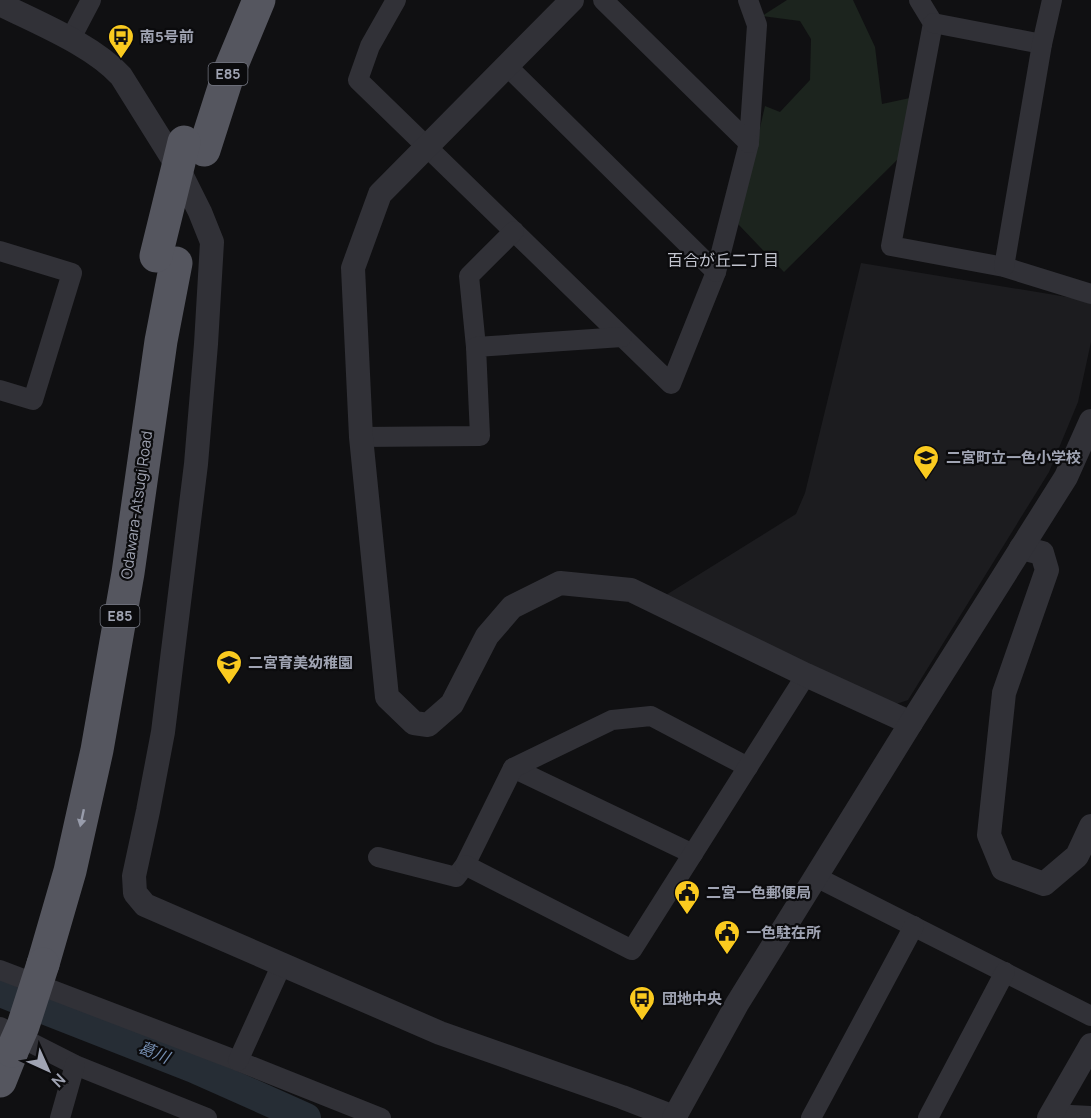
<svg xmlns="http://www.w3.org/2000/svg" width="1091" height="1118" viewBox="0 0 1091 1118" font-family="Manrope,'Noto Sans JP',sans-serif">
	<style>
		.built { fill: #1c1c1f }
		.green { fill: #1c241e }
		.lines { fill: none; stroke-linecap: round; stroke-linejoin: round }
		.river { stroke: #262d35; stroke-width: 30 }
		.minor { stroke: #313137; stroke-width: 20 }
		.tertiary { stroke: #313137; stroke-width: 24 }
		.trunk { stroke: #55565f; stroke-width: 33 }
		.trunk-bridge { stroke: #55565f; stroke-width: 33 }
		.oneway { fill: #989cab }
		.labels { text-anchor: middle; stroke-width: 4.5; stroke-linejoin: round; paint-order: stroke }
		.shield { fill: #0b0b0d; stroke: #737681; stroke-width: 1.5 }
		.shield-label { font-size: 14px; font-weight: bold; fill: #a0a4b3 }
		.poi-label { font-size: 15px; font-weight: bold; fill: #a0a4b3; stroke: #0b0b0d; text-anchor: start }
		.street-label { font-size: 15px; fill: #a0a4b3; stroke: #0b0b0d }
		.neighbourhood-label { font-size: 16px; fill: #c2c4cf; stroke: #0b0b0d }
		.water-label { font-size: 16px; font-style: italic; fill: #758eb1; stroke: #0b0b0d }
	</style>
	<rect width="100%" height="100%" fill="#101012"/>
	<!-- built -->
	<path class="built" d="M861 263 1091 301V342L1078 402 1049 472 908 700 893 705 666 595 796 514 805 493Z"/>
	<!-- green -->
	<path class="green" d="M787 0H853L875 47 882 104 910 98 899 158 784 272 738 224 765 106 780 112 810 80 811 39 800 21 762 16Z"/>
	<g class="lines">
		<!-- river -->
		<path class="river" d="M0 992 194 1068 306 1118"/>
		<!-- minor -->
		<g class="minor">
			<path d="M396 0 370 46 358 80 671 384 716 272 749 143 757 25 748 0"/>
			<path d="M603 0 749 143"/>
			<path d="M919 0 933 23 891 246 1004 267 1091 294"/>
			<path d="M933 23 1042 44"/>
			<path d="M70 40 91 0"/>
			<path d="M507 66 716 272"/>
			<path d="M0 251 72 273 33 400 0 390"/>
			<path d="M1004 267 1042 44 1052 0"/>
			<path d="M476 347 469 276 514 231"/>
			<path d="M361 437 480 436 476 347 622 337"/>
			<path d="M513 768 693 854"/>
			<path d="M378 857 456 877 465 865 513 768 612 720 651 716 748 767"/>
			<path d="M465 865 632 950 806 675"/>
			<path d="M816 877 1091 1016"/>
			<path d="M0 970 238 1061 381 1118"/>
			<path d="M0 1027 75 1065 207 1118"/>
			<path d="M238 1061 282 964"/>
			<path d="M1051 1114 1091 1116"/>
			<path d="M60 1118 75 1065"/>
			<path d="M811 1118 914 926"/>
			<path d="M928 1118 1005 972"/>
		</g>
		<!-- tertiary -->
		<g class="tertiary">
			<path d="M572 0 380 194 353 268 361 437 387 697 414 723 428 725 452 704 487 636 512 607 560 583 631 590 806 675 911 723"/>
			<path d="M0 4C38 23 93 45 121 76L176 164 200 212 212 242 206 344 196 464 163 732 148 811 134 876 135 893 145 905 440 1033 622 1097 676 1118"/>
			<path d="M1021 548 1042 553 1047 570 1004 693 989 835 1003 869 1044 884 1077 856 1091 826"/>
			<path d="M674 1118 737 1004 911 723 1066 477 1091 421"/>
			<path d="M1049 1118 1091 1045"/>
		</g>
		<!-- trunk -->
		<g class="trunk">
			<path d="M204 150 229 72 259 0"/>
			<path d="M43 964 70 871 97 750 128 573 161 341 176 263"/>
			<path d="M0 1081 12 1051"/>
		</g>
		<!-- trunk-bridge -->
		<g class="trunk-bridge">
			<path d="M156 256 184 142"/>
			<path d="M12 1051 23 1026 43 964"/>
		</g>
	</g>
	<!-- one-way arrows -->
	<defs><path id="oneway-solid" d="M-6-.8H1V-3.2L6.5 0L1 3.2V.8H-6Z" transform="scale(1.5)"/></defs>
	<use class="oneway" href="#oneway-solid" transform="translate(82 818) rotate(102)"/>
	<!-- icons -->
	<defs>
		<symbol id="bus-pin" viewBox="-11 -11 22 30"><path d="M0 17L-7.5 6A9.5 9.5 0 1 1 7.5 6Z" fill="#faca1f" stroke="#0b0b0d"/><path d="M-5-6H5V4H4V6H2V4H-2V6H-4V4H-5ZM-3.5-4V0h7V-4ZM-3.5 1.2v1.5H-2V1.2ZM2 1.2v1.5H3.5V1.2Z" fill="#111"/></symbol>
		<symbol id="school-pin" viewBox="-11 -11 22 30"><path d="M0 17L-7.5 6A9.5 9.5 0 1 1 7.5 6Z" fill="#faca1f" stroke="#0b0b0d"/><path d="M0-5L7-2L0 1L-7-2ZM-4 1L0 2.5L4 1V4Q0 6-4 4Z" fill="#111"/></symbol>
		<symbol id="civic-pin" viewBox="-11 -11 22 30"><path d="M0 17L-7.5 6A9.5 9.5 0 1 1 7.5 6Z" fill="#faca1f" stroke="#0b0b0d"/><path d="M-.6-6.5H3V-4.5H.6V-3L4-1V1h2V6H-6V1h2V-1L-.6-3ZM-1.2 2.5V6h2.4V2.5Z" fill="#111"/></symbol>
	</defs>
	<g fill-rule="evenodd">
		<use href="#bus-pin" x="106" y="22" width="30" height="40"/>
		<use href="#school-pin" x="911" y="443" width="30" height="40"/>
		<use href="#school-pin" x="214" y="648" width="30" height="40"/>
		<use href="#civic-pin" x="672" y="878" width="30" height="40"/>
		<use href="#civic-pin" x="712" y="918" width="30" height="40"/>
		<use href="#bus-pin" x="627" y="984" width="30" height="40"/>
	</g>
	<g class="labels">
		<!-- shield labels -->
		<g class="shield">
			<rect x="208.5" y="63" width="39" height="22" rx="4.5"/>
			<rect x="100.5" y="605" width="39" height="22" rx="4.5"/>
		</g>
		<g class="shield-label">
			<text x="228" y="79">E85</text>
			<text x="120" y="621">E85</text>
		</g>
		<!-- poi labels -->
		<g class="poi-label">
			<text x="140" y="42">南5号前</text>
			<text x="946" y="463">二宮町立一色小学校</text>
			<text x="248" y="668">二宮育美幼稚園</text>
			<text x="706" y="898">二宮一色郵便局</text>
			<text x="746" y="938">一色駐在所</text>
			<text x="662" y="1004">団地中央</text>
		</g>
		<!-- street labels -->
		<g class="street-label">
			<text transform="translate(137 505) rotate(-82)" y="5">Odawara-Atsugi Road</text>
		</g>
		<!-- neighbourhood labels -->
		<g class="neighbourhood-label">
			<text x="723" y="266">百合が丘二丁目</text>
		</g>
		<!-- water labels -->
		<g class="water-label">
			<text transform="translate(154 1052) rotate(22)" y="6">葛川</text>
		</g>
	</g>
	<!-- north arrow -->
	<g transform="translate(48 1070) rotate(135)" stroke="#0b0b0d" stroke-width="4.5" paint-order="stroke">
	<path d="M0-4.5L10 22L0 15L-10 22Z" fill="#a0a4b3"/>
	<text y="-9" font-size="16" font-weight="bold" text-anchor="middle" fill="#a0a4b3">N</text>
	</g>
</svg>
